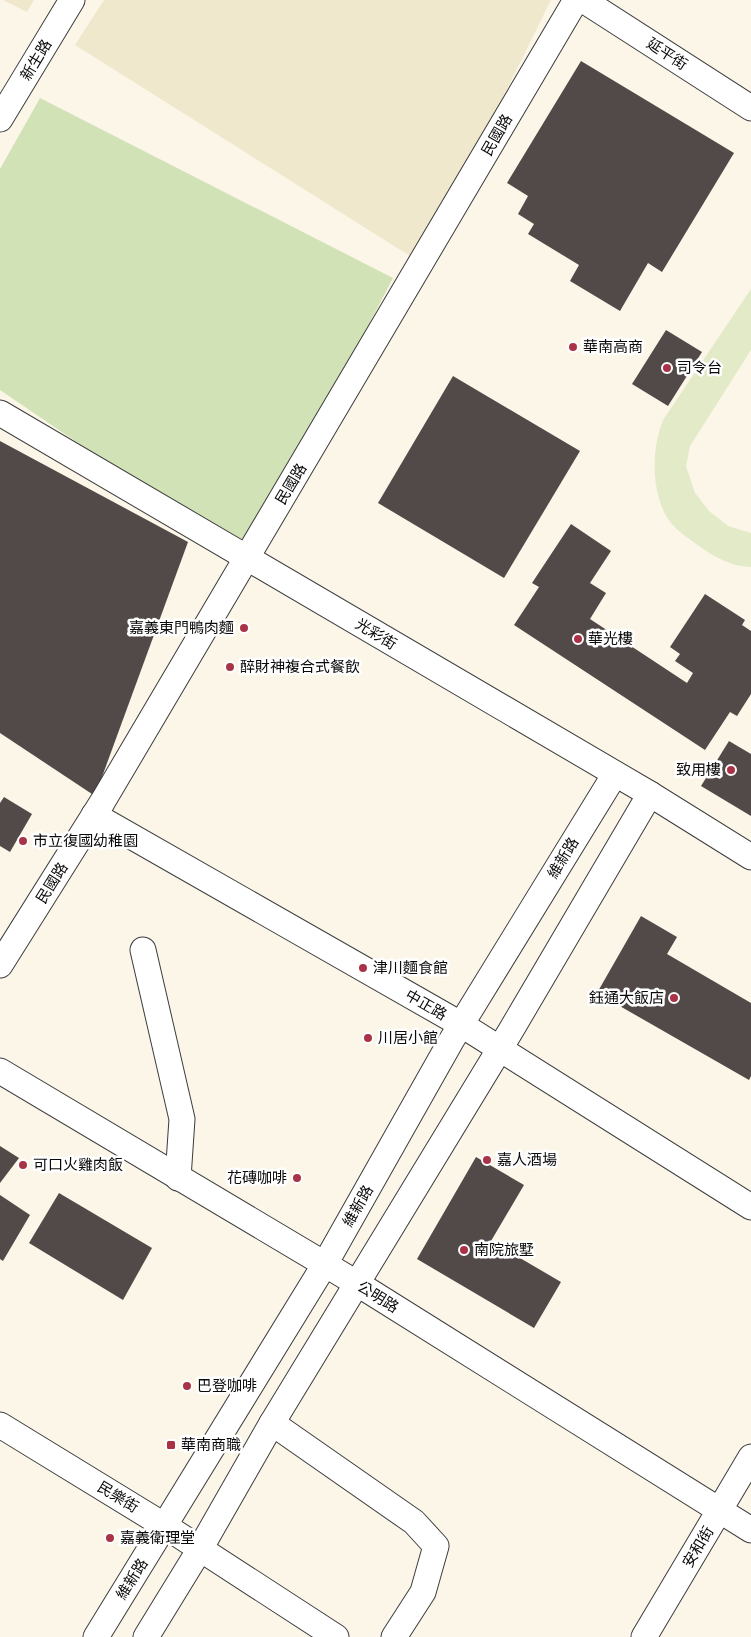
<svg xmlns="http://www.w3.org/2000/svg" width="751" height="1637" viewBox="0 0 751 1637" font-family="'Crimson Pro','Noto Sans TC',serif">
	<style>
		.farmland { fill: #efe8cd }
		.green { fill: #d2e2b7 }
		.pitch { fill: #e2eac8 }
		.building { fill: #514a48 }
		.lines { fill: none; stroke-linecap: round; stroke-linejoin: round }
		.minor-casing { stroke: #3d3d3d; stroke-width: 27 }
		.minor { stroke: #fff; stroke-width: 25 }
		.poi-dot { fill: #a83347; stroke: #fff; stroke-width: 2 }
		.labels { text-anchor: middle; stroke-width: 5; stroke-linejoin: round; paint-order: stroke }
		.street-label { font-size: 15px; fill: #0a0a0a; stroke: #fff }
		.poi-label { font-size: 15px; fill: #0a0a0a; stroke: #fff; text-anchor: start }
	</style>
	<rect width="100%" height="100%" fill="#fcf6e9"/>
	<!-- farmland -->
	<g class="farmland">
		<path d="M3 0H34L27 12Z"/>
		<path d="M104 0H551L421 263 75 45Z"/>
	</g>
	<!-- green -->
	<path class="green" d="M40 98 393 278 247 558 0 390V169Z"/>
	<!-- pitch -->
	<path class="pitch" d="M751 289V350L690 446 686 466 695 493 709 511 728 526 751 533V567C731 566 718 559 702 548 689 539 672 528 665 514 651 485 652 449 663 420Z"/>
	<!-- building -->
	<g class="building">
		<path d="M581 61 734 153 662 272 648 263 620 311 570 281 579 265 528 234 534 224 518 214 528 196 507 183Z"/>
		<path d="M666 330 702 352 668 406 632 384Z"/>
		<path d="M453 376 580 451 504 578 378 503Z"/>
		<path d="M0 441 188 542 95 796 0 733Z"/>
		<path d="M571 524 611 551 590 583 606 593 590 619 687 683 693 673 675 661 680 654 670 647 705 594 745 620 742 625 751 631V694L737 716 730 712 705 750 514 625 539 587 532 583Z"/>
		<path d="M729 741 751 754V816L701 786Z"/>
		<path d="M4 797 32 814 10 852 0 846V803Z"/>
		<path d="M641 916 677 937 667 954 751 1003V1076L749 1080 597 993Z"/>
		<path d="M0 1146 19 1158 0 1183Z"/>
		<path d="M476 1157 524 1185 491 1241 561 1282 534 1328 417 1259Z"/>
		<path d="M59 1193 152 1248 123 1300 29 1243Z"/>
		<path d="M0 1195 30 1215 3 1261 0 1259Z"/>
	</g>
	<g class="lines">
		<defs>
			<g id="minor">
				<path d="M583 0 751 108"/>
				<path d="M0 119 72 0"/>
				<path d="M0 413 650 794 751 857"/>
				<path d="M94 815 462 1025 751 1207"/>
				<path d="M143 950 182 1119 178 1178"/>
				<path d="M0 965 103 801 576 0"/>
				<path d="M0 1071 358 1284 751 1530"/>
				<path d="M272 1423 414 1522 436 1546 423 1592 394 1637"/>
				<path d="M0 1425 165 1526 336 1637"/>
				<path d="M96 1637 325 1264 451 1041 615 774"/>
				<path d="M146 1637 200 1549 272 1423 510 1032 650 794"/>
				<path d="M644 1637 751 1457"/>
			</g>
		</defs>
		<!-- minor casing -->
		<use href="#minor" class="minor-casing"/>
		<!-- minor -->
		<use href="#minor" class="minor"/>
	</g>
	<!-- markers -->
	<g class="poi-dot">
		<circle cx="573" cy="347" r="5"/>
		<circle cx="667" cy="368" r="5"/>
		<circle cx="244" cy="628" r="5"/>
		<circle cx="578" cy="639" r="5"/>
		<circle cx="230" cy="667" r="5"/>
		<circle cx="731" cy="770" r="5"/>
		<circle cx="23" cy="841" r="5"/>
		<circle cx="363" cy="968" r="5"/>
		<circle cx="674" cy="998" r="5"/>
		<circle cx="368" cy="1038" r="5"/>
		<circle cx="487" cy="1160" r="5"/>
		<circle cx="23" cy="1165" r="5"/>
		<circle cx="297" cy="1178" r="5"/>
		<circle cx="464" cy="1250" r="5"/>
		<circle cx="187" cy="1386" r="5"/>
		<rect x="166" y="1440" width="10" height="10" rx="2.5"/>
		<circle cx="110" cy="1538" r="5"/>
	</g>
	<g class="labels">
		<!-- street labels -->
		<g class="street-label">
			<text transform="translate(667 54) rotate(33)" y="5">延平街</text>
			<text transform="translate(36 60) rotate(-59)" y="5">新生路</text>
			<text transform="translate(497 135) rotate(-60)" y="5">民國路</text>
			<text transform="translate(291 484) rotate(-59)" y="5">民國路</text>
			<text transform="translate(376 634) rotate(31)" y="5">光彩街</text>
			<text transform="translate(563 858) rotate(-59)" y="5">維新路</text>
			<text transform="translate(52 883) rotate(-58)" y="5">民國路</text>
			<text transform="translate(426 1005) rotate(30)" y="5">中正路</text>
			<text transform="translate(358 1206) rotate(-60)" y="5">維新路</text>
			<text transform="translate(378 1297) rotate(32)" y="5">公明路</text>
			<text transform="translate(118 1497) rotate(31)" y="5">民樂街</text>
			<text transform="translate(698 1547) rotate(-59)" y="5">安和街</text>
			<text transform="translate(132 1579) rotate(-58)" y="5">維新路</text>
		</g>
		<!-- poi labels -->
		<g class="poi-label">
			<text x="583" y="352">華南高商</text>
			<text x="677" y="373">司令台</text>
			<text x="234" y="633" text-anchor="end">嘉義東門鴨肉麵</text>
			<text x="588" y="644">華光樓</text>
			<text x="240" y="672">醉財神複合式餐飲</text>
			<text x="721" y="775" text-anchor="end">致用樓</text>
			<text x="33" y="846">市立復國幼稚園</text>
			<text x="373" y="973">津川麵食館</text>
			<text x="664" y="1003" text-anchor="end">鈺通大飯店</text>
			<text x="378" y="1043">川居小館</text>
			<text x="497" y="1165">嘉人酒場</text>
			<text x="33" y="1170">可口火雞肉飯</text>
			<text x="287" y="1183" text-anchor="end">花磚咖啡</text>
			<text x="474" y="1255">南院旅墅</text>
			<text x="197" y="1391">巴登咖啡</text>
			<text x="181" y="1450">華南商職</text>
			<text x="120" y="1543">嘉義衛理堂</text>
		</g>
	</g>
</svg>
